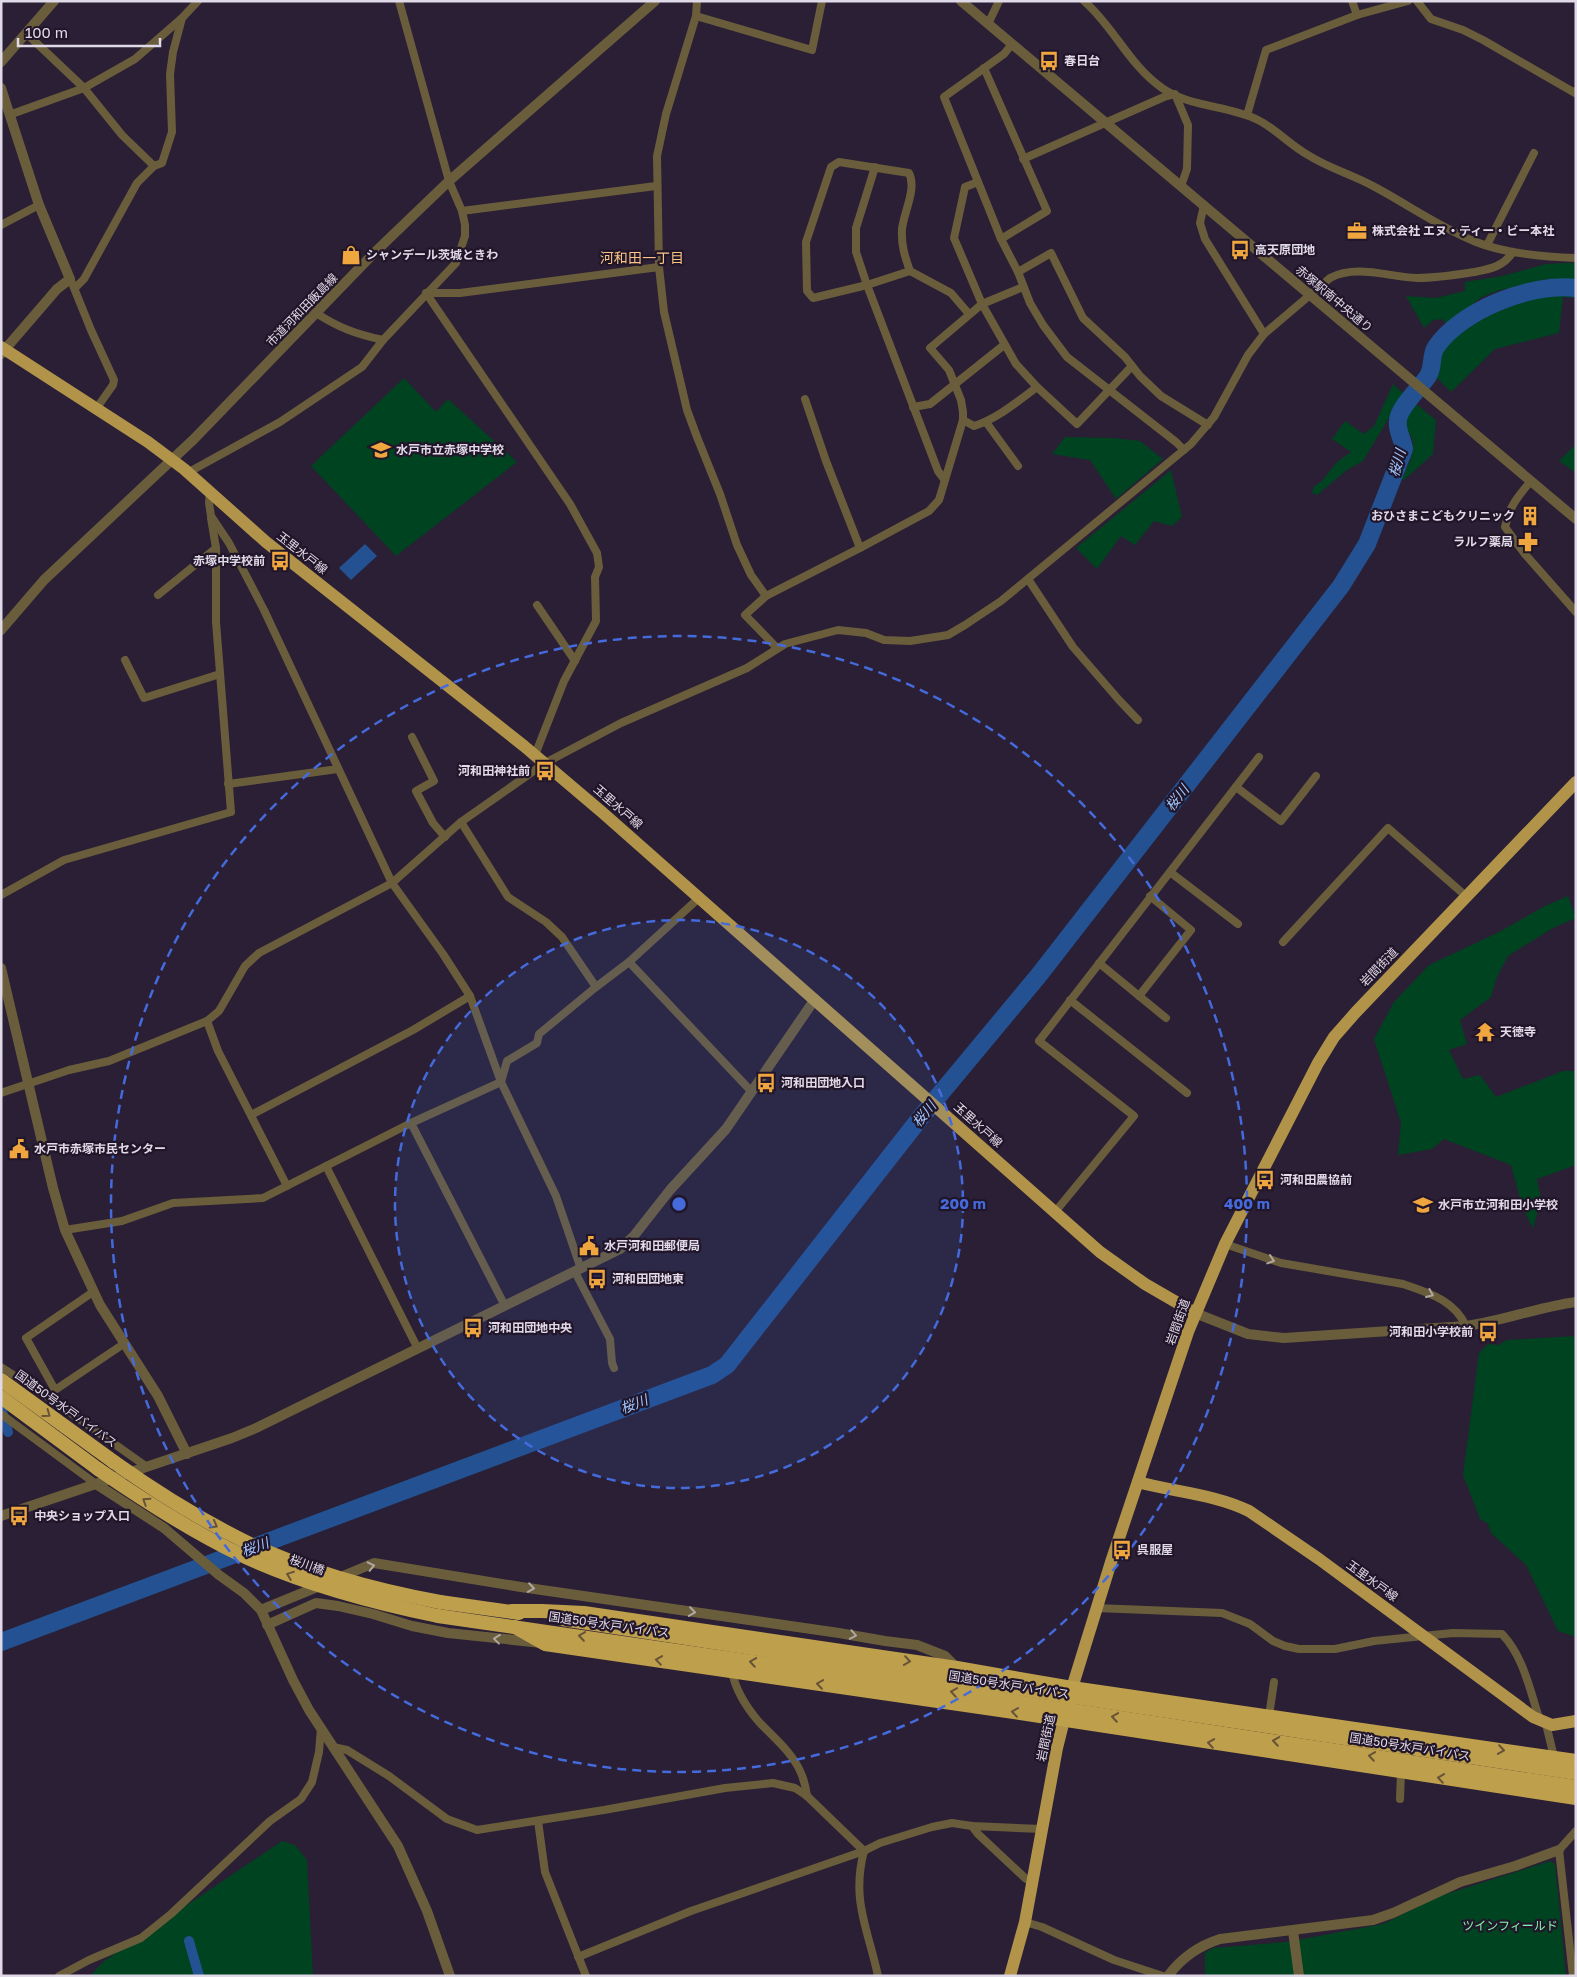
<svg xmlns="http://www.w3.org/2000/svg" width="1577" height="1977" viewBox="0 0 1577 1977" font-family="'Golos Text','Noto Sans JP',sans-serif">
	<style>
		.green { fill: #004321 }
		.water { fill: #235191 }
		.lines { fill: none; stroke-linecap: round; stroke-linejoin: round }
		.canal { stroke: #235191; stroke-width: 10 }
		.river { stroke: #235191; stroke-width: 18 }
		.minor { stroke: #6a5d3b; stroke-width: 8 }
		.tertiary { stroke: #6a5d3b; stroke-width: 10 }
		.primary { stroke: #b1944a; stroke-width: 12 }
		.trunk { stroke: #be9f4c; stroke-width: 14 }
		.trunk-bridge { stroke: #be9f4c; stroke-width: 14 }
		.oneway { stroke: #b1a7a2 }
		.oneway2 { stroke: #685339 }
		.ring { fill: none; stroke: #446adb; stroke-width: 2.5; stroke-dasharray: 9 6 }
		.labels { text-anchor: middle; stroke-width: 4.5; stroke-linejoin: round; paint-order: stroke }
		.poi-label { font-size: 12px; font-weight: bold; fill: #e0d9e7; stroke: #211529; text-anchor: start }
		.street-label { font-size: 12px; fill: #e0d9e7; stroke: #211529 }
		.park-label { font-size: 12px; fill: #81f3a9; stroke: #211529 }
		.neighbourhood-label { font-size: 14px; fill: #f9c585; stroke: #211529 }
		.water-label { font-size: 14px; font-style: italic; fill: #a1c7ff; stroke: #211529 }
		.centre { fill: #446adb; stroke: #211529; stroke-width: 2.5 }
		.ring-label { font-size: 15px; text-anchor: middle; font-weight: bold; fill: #446adb; stroke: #211529; stroke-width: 4.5; stroke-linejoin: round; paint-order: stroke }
	</style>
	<rect width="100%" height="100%" fill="#2a1f34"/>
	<!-- green -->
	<g class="green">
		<path d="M1565 263H1576V280L1546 279 1497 291 1480 298 1448 325 1442 319 1433 320 1424 328 1406 296 1436 298 1465 291V282L1502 276 1546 264Z"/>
		<path d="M1562 295 1576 296V298L1563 297 1559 333 1495 349 1451 392 1437 378C1440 370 1438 363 1441 355 1450 331 1500 306 1523 299 1535 296 1549 296 1562 295Z"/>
		<path d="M404 378 436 412 448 399 517 462 396 556 311 466Z"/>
		<path d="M1393 384 1405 395 1396 406 1363 461 1347 470 1317 495 1312 493 1314 486 1321 482 1337 462 1351 452 1332 439 1345 421 1364 434 1374 426Z"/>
		<path d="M1415 403 1436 420 1433 454 1404 480 1401 479C1406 469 1414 456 1413 444 1411 421 1390 434 1415 403Z"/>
		<path d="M1065 437 1113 438 1140 441 1163 459 1116 499 1090 460 1052 454Z"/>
		<path d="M1576 444V473L1559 461Z"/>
		<path d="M1171 470 1182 517 1172 526 1154 521 1135 545 1121 536 1097 569 1076 548Z"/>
		<path d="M1568 896 1576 918 1553 928 1508 956 1497 977 1491 997 1460 1020 1467 1044 1449 1050 1463 1079 1480 1075 1496 1097 1563 1071H1576V1165L1537 1179 1541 1199 1533 1229 1522 1206 1511 1165 1444 1139 1432 1149 1398 1155 1401 1123 1374 1039 1394 1002 1429 965 1499 932 1545 906Z"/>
		<path d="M1576 1336V1637L1558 1631 1526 1565 1491 1533 1488 1524 1480 1519 1463 1475 1479 1353 1488 1344 1498 1345 1507 1340Z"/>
		<path d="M282 1841 295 1845 307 1860 313 1976H90L104 1961Z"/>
		<path d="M1550 1861 1555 1864 1566 1976H1205V1953L1213 1948 1286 1942 1383 1924 1440 1896Z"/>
	</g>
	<!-- water -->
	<path class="water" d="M365 544 377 556 351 580 339 568Z"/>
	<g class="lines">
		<!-- canal -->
		<g class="canal">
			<path d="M2 1411 8 1432"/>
			<path d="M189 1941 199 1976"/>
		</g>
		<!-- river -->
		<path class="river" d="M1 1642 712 1375 727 1365 921 1117 1039 975 1341 586 1367 544 1404 449C1403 439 1396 430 1398 420 1399 407 1421 387 1428 376 1434 367 1430 356 1436 347 1461 310 1533 282 1576 288"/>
		<!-- minor -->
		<g class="minor">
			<path d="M697 1 696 16 666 114 657 156 659 267 664 312 687 410 697 437 720 494 737 545 751 575 766 596 745 615 777 648"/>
			<path d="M1084 1C1114 27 1129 65 1162 88 1191 108 1228 105 1258 120 1276 129 1290 145 1308 155 1328 168 1351 174 1373 186 1407 204 1439 227 1476 242 1507 254 1542 257 1576 258"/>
			<path d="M1417 1 1431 19 1463 30 1483 40 1575 93 1576 91"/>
			<path d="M1357 15 1408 1"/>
			<path d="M696 16 812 50 822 1"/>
			<path d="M988 24 999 1"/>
			<path d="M27 34 84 88 122 135 154 166"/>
			<path d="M1012 44 1004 54 944 97 1001 239 1018 272 1030 303 1043 325 1067 357 1176 442 1184 450"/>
			<path d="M984 68 1047 211 1001 239"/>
			<path d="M9 115 84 88 135 59 182 18"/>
			<path d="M1247 115 1266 50 1357 15 1352 1"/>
			<path d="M1023 159 1164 97 1175 94 1188 125 1187 169 1181 186"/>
			<path d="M875 167 856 228V252L867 285 938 471 944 479"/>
			<path d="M978 182 965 187 954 238 982 304 1016 364 1037 387 1077 424 1132 366"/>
			<path d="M1204 205 1200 223 1205 239 1264 334"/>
			<path d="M462 211 656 186"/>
			<path d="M1 225 39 205"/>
			<path d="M1487 245 1534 153"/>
			<path d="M910 271C905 257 901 245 902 229 904 211 917 189 909 173L839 162 831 167 806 242 807 291 813 298 867 285 910 271 951 293 969 314"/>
			<path d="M1018 272 1051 253 1083 318 1125 357 1140 376 1161 396 1208 425"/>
			<path d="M72 283 91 330 114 380 113 385 96 409"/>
			<path d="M75 288 84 279 137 183 154 166 162 163 172 132 170 74 173 52 182 18 198 1"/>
			<path d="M426 293 570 504 597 553 599 567 595 577 596 621 564 681 535 755"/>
			<path d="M426 293H460L659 267"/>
			<path d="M316 313C339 328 356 334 383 340"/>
			<path d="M913 407 930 404 1004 345"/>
			<path d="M963 420 974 426C998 418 1017 402 1037 387"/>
			<path d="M986 422 1018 466"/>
			<path d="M189 472 280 422 362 367 383 340 456 263 465 236V225L462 211 449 181 399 1"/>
			<path d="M1531 481C1518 496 1509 507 1505 527L1524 553 1576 612"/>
			<path d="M210 491 209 503 211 516 229 543 264 610 392 883 443 954 470 996 501 1082 556 1196 581 1269"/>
			<path d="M860 548 929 511 939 500 963 420V412L961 400 949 370 930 348 982 304 1023 287"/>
			<path d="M1028 579 1073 647 1119 700 1138 720"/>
			<path d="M158 595 216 548 211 518"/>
			<path d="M766 596 860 548 826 461 805 399"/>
			<path d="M537 605 575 661"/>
			<path d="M125 660 144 698 220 674"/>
			<path d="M412 737 434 781 416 791 433 823 445 837"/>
			<path d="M228 784 338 769"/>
			<path d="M1236 787 1281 821 1316 776"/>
			<path d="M461 822 508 897 546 922 562 937 596 987"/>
			<path d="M1170 872 1238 924"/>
			<path d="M1 895 64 860 231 812 216 622V548"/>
			<path d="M1283 942 1388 828 1467 897"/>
			<path d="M629 962 751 1091"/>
			<path d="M1099 963 1166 1018"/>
			<path d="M1139 996 1191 930 1150 896"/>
			<path d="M1070 1000 1187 1093"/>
			<path d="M207 1021 218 1051 287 1186"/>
			<path d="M1 1093 69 1070 109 1061 207 1021 219 1011 245 966 259 953 392 883 461 822 545 763 621 723 747 668 785 644 838 630 866 633 884 640 910 641 948 635 965 625 1001 601 1191 444 1214 417 1248 355 1264 334 1330 278C1356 264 1389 277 1417 278 1436 278 1455 275 1474 272 1490 269 1503 267 1513 252"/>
			<path d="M251 1115 413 1030 470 996"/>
			<path d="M411 1123 505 1306"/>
			<path d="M326 1166 418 1349"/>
			<path d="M1055 1212 1134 1116 1039 1041 1259 757"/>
			<path d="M65 1230 122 1221 173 1203 263 1198 411 1123 501 1082 507 1061 537 1043 539 1034 596 987 629 962 700 897"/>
			<path d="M1225 1244 1281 1263 1403 1284C1429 1293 1454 1300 1466 1326"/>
			<path d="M575 1272 610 1339 612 1363 614 1368"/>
			<path d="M93 1292 26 1338 55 1390 125 1343"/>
			<path d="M1 1367 51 1399 147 1467"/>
			<path d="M1 1414 96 1484"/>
			<path d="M1096 1608 1222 1613 1250 1624 1273 1641 1285 1646 1299 1649H1335L1374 1641 1453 1633 1502 1634C1524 1657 1530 1691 1540 1721"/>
			<path d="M732 1671C735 1689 747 1708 759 1722 774 1738 792 1752 801 1773 804 1780 806 1788 807 1796"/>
			<path d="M1269 1716 1274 1682"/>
			<path d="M1546 1724 1554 1757"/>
			<path d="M333 1747 347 1750 389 1776 447 1819 477 1830 604 1810 725 1788 773 1783 795 1788 807 1796 864 1851"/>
			<path d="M1400 1799 1401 1772"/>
			<path d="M538 1821 545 1872 586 1976"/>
			<path d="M972 1826 978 1834 1025 1878 1033 1883"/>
			<path d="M864 1851C851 1900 868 1929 878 1976"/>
			<path d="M1025 1922 1042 1927 1114 1960 1163 1976"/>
			<path d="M578 1957 691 1911 864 1851 880 1843 932 1827 952 1823 972 1826 1042 1829"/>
			<path d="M59 1976 89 1960 141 1938 171 1914 270 1821 301 1799 312 1782 319 1752 321 1728"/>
			<path d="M1573 1976 1559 1850 1576 1831"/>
		</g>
		<!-- tertiary -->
		<g class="tertiary">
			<path d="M961 1 1576 519"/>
			<path d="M1 62 54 1"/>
			<path d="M1 88 39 205 70 279 57 289 1 354"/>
			<path d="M1 630 44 580 194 439 374 253 449 181 655 1"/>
			<path d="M1 968 53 1188 65 1230 100 1305 158 1396 187 1454"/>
			<path d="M1195 1313 1248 1334 1284 1338 1466 1326C1503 1321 1538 1307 1576 1302"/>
			<path d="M96 1484 164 1528 219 1575 244 1593 261 1610 293 1680 309 1710 398 1846 427 1911 450 1976"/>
			<path d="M1 1516 232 1438 256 1428 620 1249 633 1237 670 1190 726 1129 815 999"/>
			<path d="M338 1578 374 1563 521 1587 839 1633 885 1641 917 1645 945 1656 957 1668"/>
			<path d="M261 1610 322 1585"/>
			<path d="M267 1625 316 1603 338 1606 373 1614 412 1626 448 1633 542 1643"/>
			<path d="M1293 1931 1299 1976"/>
			<path d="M1168 1976C1182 1957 1198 1946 1220 1939L1373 1920 1393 1913 1460 1882 1515 1866 1559 1850"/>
		</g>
		<!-- primary -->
		<g class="primary">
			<path d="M1 347 148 442 184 469 266 542 524 746 603 813 1100 1252 1145 1284 1195 1313"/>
			<path d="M1138 1482C1174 1492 1214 1494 1249 1511L1319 1559 1533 1717 1552 1725 1576 1721"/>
			<path d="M1010 1976 1025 1922 1057 1748 1072 1688 1111 1562 1188 1332 1225 1244 1318 1063 1334 1037 1356 1012 1576 782"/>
		</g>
		<!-- trunk -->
		<g class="trunk">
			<path d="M1 1380 114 1462"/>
			<path d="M1 1397 98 1469"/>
			<path d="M440 1602 519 1613"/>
			<path d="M512 1611H542L584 1613 957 1668 1072 1688 1576 1761"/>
			<path d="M438 1616 801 1669"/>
			<path d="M562 1619 803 1656"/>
			<path d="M515 1627 545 1644 1040 1716 1576 1798"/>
			<path d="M1325 1735 1576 1773"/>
			<path d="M1324 1749 1576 1787"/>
		</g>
		<!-- trunk-bridge -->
		<g class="trunk-bridge">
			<path d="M114 1462C156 1492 201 1520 248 1543 308 1572 374 1590 440 1602"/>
			<path d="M98 1469C143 1500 189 1530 239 1554 302 1584 370 1602 438 1616"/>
			<path d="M803 1656 1325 1735"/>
			<path d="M801 1669 1324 1749"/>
		</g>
	</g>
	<!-- one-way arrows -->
	<defs><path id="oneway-chevron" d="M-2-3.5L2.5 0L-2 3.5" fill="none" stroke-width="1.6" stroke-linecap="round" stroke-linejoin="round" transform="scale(1.25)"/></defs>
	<g class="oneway">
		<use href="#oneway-chevron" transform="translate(1271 1260) rotate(18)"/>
		<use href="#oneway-chevron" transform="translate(1430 1294) rotate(23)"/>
		<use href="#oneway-chevron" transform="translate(371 1566) rotate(-13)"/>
		<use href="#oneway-chevron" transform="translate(531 1588) rotate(8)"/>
		<use href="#oneway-chevron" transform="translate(692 1612) rotate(8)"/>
		<use href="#oneway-chevron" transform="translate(853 1635) rotate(11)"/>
		<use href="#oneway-chevron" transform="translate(497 1639) rotate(-173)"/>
	</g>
	<g class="oneway2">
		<use href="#oneway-chevron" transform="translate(47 1414) rotate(36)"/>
		<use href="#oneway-chevron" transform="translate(146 1501) rotate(-147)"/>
		<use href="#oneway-chevron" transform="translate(214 1525) rotate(29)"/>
		<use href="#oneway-chevron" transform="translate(290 1575) rotate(-159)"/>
		<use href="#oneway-chevron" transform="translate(582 1636) rotate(-172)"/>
		<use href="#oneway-chevron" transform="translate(659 1660) rotate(-172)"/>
		<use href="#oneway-chevron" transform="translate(907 1661) rotate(8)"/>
		<use href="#oneway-chevron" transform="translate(753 1662) rotate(-171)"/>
		<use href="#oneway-chevron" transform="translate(820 1684) rotate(-172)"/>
		<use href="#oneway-chevron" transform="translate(954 1692) rotate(-171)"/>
		<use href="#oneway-chevron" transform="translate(1015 1712) rotate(-172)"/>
		<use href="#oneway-chevron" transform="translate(1115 1717) rotate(-171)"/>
		<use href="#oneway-chevron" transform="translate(1276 1741) rotate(-171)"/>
		<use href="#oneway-chevron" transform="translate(1211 1743) rotate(-171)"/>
		<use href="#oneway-chevron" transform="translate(1501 1750) rotate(8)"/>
		<use href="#oneway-chevron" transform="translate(1372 1756) rotate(-171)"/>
		<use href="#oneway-chevron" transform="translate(1441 1778) rotate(-172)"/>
	</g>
	<!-- distance rings -->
	<circle cx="679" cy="1204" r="284" fill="#446adb" fill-opacity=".12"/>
	<g class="ring">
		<circle cx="679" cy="1204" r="284"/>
		<circle cx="679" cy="1204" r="568"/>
	</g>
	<!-- icons -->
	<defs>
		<symbol id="bus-bare" viewBox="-9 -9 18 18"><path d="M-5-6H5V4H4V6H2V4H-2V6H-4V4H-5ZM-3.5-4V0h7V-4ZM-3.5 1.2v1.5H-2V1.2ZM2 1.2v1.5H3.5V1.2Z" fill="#f0a63f" stroke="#211529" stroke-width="2.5" paint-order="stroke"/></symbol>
		<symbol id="office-bare" viewBox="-9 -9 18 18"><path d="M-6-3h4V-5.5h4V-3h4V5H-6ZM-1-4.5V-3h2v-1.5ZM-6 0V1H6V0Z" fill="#f0a63f" stroke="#211529" stroke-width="2.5" paint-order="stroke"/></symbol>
		<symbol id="shop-bare" viewBox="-9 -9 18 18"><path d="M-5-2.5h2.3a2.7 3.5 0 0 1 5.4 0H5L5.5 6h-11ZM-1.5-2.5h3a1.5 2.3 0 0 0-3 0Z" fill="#f0a63f" stroke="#211529" stroke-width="2.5" paint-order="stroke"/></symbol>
		<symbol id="school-bare" viewBox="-9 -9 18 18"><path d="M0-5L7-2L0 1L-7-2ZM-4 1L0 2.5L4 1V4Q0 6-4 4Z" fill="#f0a63f" stroke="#211529" stroke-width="2.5" paint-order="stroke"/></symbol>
		<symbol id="building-bare" viewBox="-9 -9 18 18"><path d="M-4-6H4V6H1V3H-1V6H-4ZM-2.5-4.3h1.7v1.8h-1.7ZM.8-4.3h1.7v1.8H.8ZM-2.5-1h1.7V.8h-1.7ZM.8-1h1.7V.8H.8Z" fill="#f0a63f" stroke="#211529" stroke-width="2.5" paint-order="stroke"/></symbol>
		<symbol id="pharmacy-bare" viewBox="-9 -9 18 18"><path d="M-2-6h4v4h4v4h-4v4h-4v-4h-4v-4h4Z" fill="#f0a63f" stroke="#211529" stroke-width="2.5" paint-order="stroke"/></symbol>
		<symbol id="temple-bare" viewBox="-9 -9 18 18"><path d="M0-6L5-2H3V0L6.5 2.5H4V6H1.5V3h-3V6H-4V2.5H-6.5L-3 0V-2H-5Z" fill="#f0a63f" stroke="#211529" stroke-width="2.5" paint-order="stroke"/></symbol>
		<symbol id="civic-bare" viewBox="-9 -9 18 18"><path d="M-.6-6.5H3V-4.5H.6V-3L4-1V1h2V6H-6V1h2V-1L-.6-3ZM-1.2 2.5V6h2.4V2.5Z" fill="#f0a63f" stroke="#211529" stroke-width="2.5" paint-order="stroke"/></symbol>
	</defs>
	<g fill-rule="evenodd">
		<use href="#bus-bare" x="1035" y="47" width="28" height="28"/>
		<use href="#office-bare" x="1343" y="217" width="28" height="28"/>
		<use href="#bus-bare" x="1226" y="236" width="28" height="28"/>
		<use href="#shop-bare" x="337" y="241" width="28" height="28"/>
		<use href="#school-bare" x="367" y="436" width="28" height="28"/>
		<use href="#building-bare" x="1516" y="502" width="28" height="28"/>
		<use href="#pharmacy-bare" x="1514" y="528" width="28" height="28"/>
		<use href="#bus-bare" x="266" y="547" width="28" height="28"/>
		<use href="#bus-bare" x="531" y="757" width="28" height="28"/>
		<use href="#temple-bare" x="1471" y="1018" width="28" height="28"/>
		<use href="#bus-bare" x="752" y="1069" width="28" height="28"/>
		<use href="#civic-bare" x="5" y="1135" width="28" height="28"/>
		<use href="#bus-bare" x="1251" y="1166" width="28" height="28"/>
		<use href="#school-bare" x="1409" y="1191" width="28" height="28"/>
		<use href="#civic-bare" x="575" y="1232" width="28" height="28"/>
		<use href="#bus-bare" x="583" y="1265" width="28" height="28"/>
		<use href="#bus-bare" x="459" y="1314" width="28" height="28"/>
		<use href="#bus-bare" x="1474" y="1318" width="28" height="28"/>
		<use href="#bus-bare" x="5" y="1502" width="28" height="28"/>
		<use href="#bus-bare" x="1108" y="1536" width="28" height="28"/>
	</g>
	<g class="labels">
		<!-- poi labels -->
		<g class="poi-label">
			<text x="1064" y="65">春日台</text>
			<text x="1372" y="235">株式会社 エヌ・ティー・ビー本社</text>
			<text x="1255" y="254">高天原団地</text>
			<text x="366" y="259">シャンデール茨城ときわ</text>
			<text x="396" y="454">水戸市立赤塚中学校</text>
			<text x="1515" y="520" text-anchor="end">おひさまこどもクリニック</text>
			<text x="1513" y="546" text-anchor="end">ラルフ薬局</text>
			<text x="265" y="565" text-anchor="end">赤塚中学校前</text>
			<text x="530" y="775" text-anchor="end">河和田神社前</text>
			<text x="1500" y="1036">天徳寺</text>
			<text x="781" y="1087">河和田団地入口</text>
			<text x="34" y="1153">水戸市赤塚市民センター</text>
			<text x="1280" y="1184">河和田農協前</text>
			<text x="1438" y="1209">水戸市立河和田小学校</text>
			<text x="604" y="1250">水戸河和田郵便局</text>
			<text x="612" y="1283">河和田団地東</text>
			<text x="488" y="1332">河和田団地中央</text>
			<text x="1473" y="1336" text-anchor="end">河和田小学校前</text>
			<text x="34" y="1520">中央ショップ入口</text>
			<text x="1137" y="1554">呉服屋</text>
		</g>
		<!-- street labels -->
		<g class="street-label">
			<text transform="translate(1334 299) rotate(40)" y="4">赤塚駅南中央通り</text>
			<text transform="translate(302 310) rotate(-46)" y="4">市道河和田飯島線</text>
			<text transform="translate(302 553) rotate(38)" y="4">玉里水戸線</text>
			<text transform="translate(618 807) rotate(41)" y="4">玉里水戸線</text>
			<text transform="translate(1379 967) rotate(-46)" y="4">岩間街道</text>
			<text transform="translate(978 1125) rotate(42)" y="4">玉里水戸線</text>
			<text transform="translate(1178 1322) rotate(-70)" y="4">岩間街道</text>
			<text transform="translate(66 1409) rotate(36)" y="4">国道50号水戸バイパス</text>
			<text transform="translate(307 1565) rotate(20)" y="4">桜川橋</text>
			<text transform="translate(1372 1581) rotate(36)" y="4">玉里水戸線</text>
			<text transform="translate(609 1625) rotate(8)" y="4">国道50号水戸バイパス</text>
			<text transform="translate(1009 1685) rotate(9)" y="4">国道50号水戸バイパス</text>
			<text transform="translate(1046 1738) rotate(-78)" y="4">岩間街道</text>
			<text transform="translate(1410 1747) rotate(9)" y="4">国道50号水戸バイパス</text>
		</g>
		<!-- park labels -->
		<g class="park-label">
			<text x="1510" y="1930">ツインフィールド</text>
		</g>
		<!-- neighbourhood labels -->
		<g class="neighbourhood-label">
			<text x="642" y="263">河和田一丁目</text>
		</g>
		<!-- water labels -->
		<g class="water-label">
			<text transform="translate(1397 463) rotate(-74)" y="5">桜川</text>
			<text transform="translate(1177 798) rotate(-52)" y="5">桜川</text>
			<text transform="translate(924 1114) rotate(-51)" y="5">桜川</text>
			<text transform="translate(634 1404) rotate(-21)" y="5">桜川</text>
			<text transform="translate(255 1547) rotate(-21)" y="5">桜川</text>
		</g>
	</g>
	<circle cx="679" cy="1204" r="8" class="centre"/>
	<g class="ring-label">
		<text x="963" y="1209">200 m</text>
		<text x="1247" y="1209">400 m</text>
	</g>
	<!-- border -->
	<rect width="1577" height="1977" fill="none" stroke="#e0d9e7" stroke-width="5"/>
	<!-- scale -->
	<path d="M18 38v8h142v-8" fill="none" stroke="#e0d9e7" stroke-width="2.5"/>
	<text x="25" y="38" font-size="15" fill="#e0d9e7" stroke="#211529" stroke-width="4" paint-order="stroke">100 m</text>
</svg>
